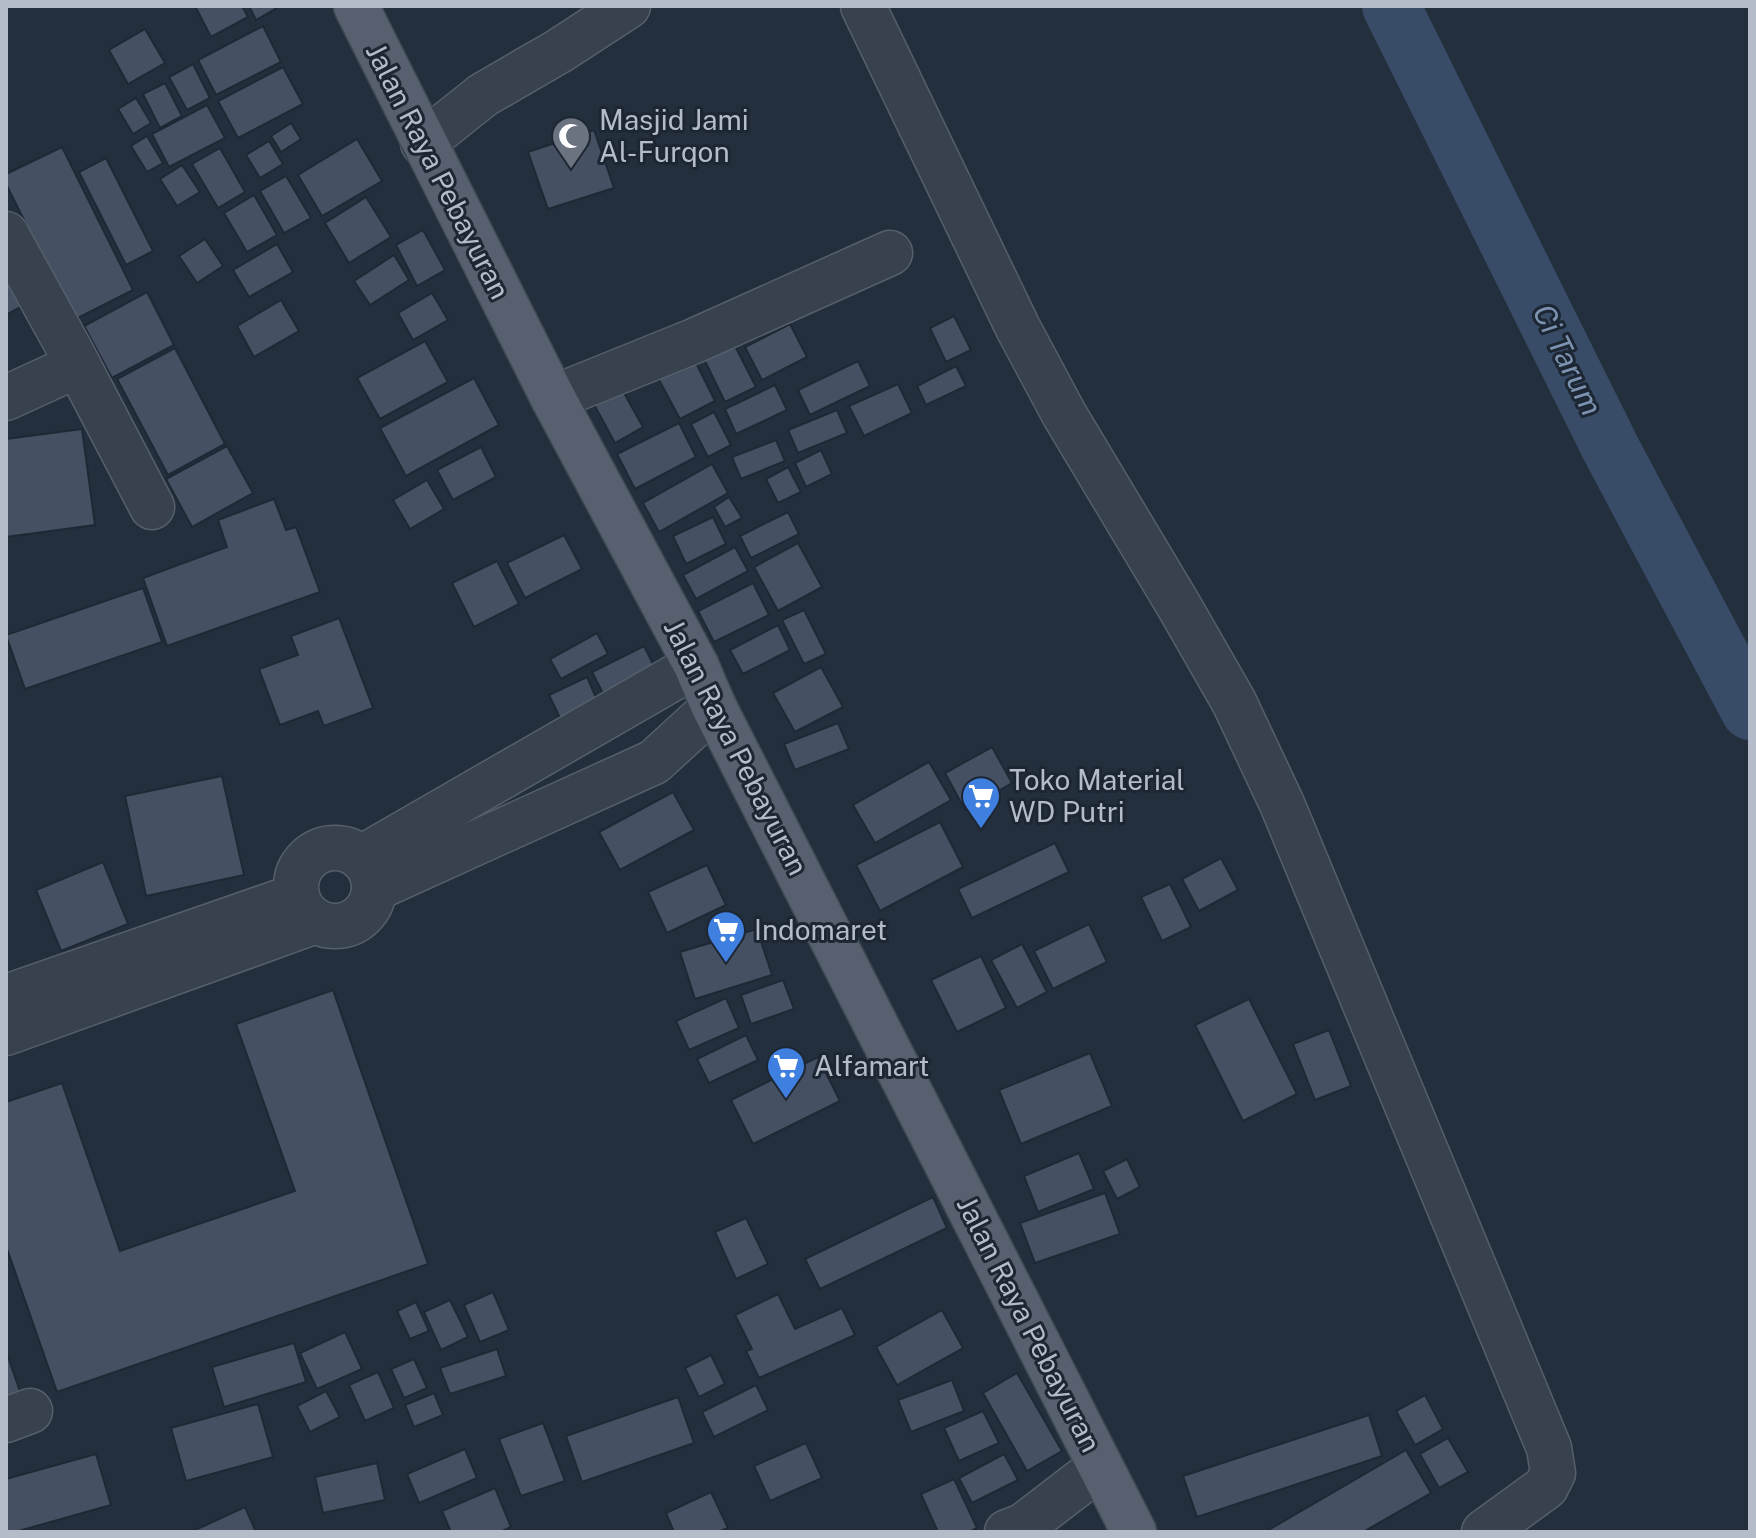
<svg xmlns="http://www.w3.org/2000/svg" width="1756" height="1538" viewBox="0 0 1756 1538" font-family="'Public Sans',sans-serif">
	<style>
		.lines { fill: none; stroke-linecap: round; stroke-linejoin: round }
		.river { stroke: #394c67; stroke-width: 58 }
		.building { fill: #455162; stroke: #1f2835; stroke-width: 2 }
		.minor-casing { stroke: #565f6c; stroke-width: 47 }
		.major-casing { stroke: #414a57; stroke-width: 47 }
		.minor { stroke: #38414e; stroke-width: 44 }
		.major { stroke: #56606e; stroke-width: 44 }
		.labels { text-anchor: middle; stroke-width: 6; stroke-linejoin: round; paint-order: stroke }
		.poi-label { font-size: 28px; fill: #b4bcc9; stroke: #1d2633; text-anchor: start }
		.street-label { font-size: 28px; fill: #b4bcc9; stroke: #1d2633 }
		.water-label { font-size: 30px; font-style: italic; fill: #7c92b1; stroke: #1d2633 }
	</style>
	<rect width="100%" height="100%" fill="#242f3e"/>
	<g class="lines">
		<!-- river -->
		<path class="river" d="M1391 6 1611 449 1750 711"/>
	</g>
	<!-- building -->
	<g class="building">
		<path d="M195 6H242L248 17 211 37Z"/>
		<path d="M249 6H280L256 20Z"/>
		<path d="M263 26 281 62 216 95 198 60Z"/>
		<path d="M145 29 165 63 128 84 109 50Z"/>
		<path d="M193 64 210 98 187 110 169 77Z"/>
		<path d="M283 67 303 104 238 138 218 101Z"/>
		<path d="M165 83 182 116 160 128 143 94Z"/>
		<path d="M136 98 151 123 133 134 118 109Z"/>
		<path d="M207 105 225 138 169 167 152 134Z"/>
		<path d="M291 123 301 139 281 152 271 136Z"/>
		<path d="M594 130 614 188 548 209 528 152Z"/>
		<path d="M147 136 163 163 147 172 131 146Z"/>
		<path d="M357 139 382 181 322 216 298 175Z"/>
		<path d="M269 141 283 164 260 178 246 155Z"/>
		<path d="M62 147 133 290 74 320 6 184V174Z"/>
		<path d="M220 148 245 192 218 208 192 164Z"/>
		<path d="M106 158 153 251 126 265 79 172Z"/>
		<path d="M182 165 200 192 177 206 160 179Z"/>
		<path d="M286 176 311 218 284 233 260 191Z"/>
		<path d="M254 195 277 235 247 252 224 213Z"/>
		<path d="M366 197 391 237 349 263 325 223Z"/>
		<path d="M423 230 445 270 417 286 396 245Z"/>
		<path d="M205 239 223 266 197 283 179 256Z"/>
		<path d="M277 244 293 272 249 297 233 270Z"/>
		<path d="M6 254 32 301 6 315Z"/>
		<path d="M394 255 409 280 370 305 354 281Z"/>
		<path d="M147 292 174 345 112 378 84 326Z"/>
		<path d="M432 293 448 320 413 340 398 313Z"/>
		<path d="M281 300 299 331 254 357 237 326Z"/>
		<path d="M954 316 971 350 946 362 930 328Z"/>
		<path d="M790 324 807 357 762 380 745 347Z"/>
		<path d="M425 341 448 382 380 419 357 378Z"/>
		<path d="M734 344 756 387 725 402 704 359Z"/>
		<path d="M175 348 225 444 168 475 117 379Z"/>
		<path d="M694 359 715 401 680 419 658 378Z"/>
		<path d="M858 361 870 386 810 415 798 390Z"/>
		<path d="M956 366 966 386 926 405 917 386Z"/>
		<path d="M474 378 499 425 406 476 380 428Z"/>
		<path d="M619 384 643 427 615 443 591 399Z"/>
		<path d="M898 384 912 413 864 436 849 406Z"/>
		<path d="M775 385 787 410 736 434 725 409Z"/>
		<path d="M837 410 847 433 798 453 788 430Z"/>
		<path d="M714 412 731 445 708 457 691 424Z"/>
		<path d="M679 423 696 457 635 489 617 454Z"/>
		<path d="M82 429 95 525 6 537V439Z"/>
		<path d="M776 440 785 461 741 479 732 457Z"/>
		<path d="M227 446 253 493 192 527 166 479Z"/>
		<path d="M481 447 496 477 453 500 437 470Z"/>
		<path d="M821 450 832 474 806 487 795 463Z"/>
		<path d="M712 464 728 493 659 532 643 503Z"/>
		<path d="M788 467 801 492 778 503 766 479Z"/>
		<path d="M427 480 444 509 410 529 393 500Z"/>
		<path d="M729 497 742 518 725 527 714 507Z"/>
		<path d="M274 499 286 530 296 527 320 592 167 646 143 578 227 547 218 520Z"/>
		<path d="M788 512 799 534 751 558 740 536Z"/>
		<path d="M713 517 726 544 686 564 673 536Z"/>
		<path d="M564 535 582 569 525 598 507 563Z"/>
		<path d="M798 543 822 587 778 611 754 567Z"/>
		<path d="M735 547 748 571 696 599 683 575Z"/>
		<path d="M497 561 519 604 474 627 452 583Z"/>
		<path d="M753 583 769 615 714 642 698 611Z"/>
		<path d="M143 588 162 642 25 689 6 635Z"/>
		<path d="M804 610 826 654 804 664 782 620Z"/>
		<path d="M339 618 373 708 324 726 318 711 280 725 259 669 298 655 291 636Z"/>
		<path d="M778 625 790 650 743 674 730 650Z"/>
		<path d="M597 633 608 654 561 679 550 659Z"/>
		<path d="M644 646 660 678 608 703 592 672Z"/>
		<path d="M821 667 843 707 795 732 773 693Z"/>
		<path d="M587 677 598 702 561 720 549 695Z"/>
		<path d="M838 723 849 749 795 770 784 744Z"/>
		<path d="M992 747 1012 783 965 810 945 773Z"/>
		<path d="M929 762 951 800 875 843 853 805Z"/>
		<path d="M222 776 244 875 146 896 125 796Z"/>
		<path d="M673 792 694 830 620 870 599 832Z"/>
		<path d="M940 822 963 867 880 911 856 865Z"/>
		<path d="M1055 843 1069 872 972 918 958 889Z"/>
		<path d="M1221 858 1238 890 1199 911 1182 879Z"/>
		<path d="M103 862 128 924 61 951 36 890Z"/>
		<path d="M707 865 726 905 667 933 648 892Z"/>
		<path d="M1170 884 1191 927 1162 941 1141 897Z"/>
		<path d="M1089 924 1107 962 1053 989 1034 951Z"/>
		<path d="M757 929 772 975 695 999 680 952Z"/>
		<path d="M1022 944 1047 992 1017 1008 991 960Z"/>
		<path d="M981 956 1006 1008 957 1032 931 980Z"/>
		<path d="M783 980 794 1009 751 1024 741 995Z"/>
		<path d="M333 990 428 1264 57 1392 6 1246V1102L62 1083 120 1251 295 1191 236 1024Z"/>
		<path d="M726 998 739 1028 689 1050 676 1021Z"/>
		<path d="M1249 999 1297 1094 1243 1121 1195 1025Z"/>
		<path d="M1329 1030 1351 1086 1315 1100 1293 1044Z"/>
		<path d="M746 1035 758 1060 709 1083 697 1059Z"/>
		<path d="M1090 1053 1112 1106 1021 1144 999 1090Z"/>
		<path d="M818 1057 840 1101 753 1144 731 1100Z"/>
		<path d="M1079 1153 1094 1189 1038 1212 1024 1176Z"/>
		<path d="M1127 1159 1140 1187 1117 1199 1103 1171Z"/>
		<path d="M1105 1193 1120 1234 1035 1263 1020 1223Z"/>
		<path d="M933 1197 947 1228 820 1289 805 1259Z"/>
		<path d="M746 1218 768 1264 736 1279 715 1232Z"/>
		<path d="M493 1292 509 1330 480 1342 464 1305Z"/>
		<path d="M778 1294 795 1329 842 1308 855 1335 759 1378 746 1351 752 1349 735 1315Z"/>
		<path d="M450 1300 468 1337 441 1350 424 1312Z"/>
		<path d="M416 1302 429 1331 410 1339 397 1311Z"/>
		<path d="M942 1310 963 1348 897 1385 876 1347Z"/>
		<path d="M345 1332 362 1369 317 1389 300 1353Z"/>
		<path d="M294 1343 306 1382 224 1407 212 1367Z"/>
		<path d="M497 1349 506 1376 450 1394 440 1368Z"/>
		<path d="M6 1351 23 1400 6 1406Z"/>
		<path d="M711 1355 725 1384 699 1397 685 1368Z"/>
		<path d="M414 1359 427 1388 404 1398 391 1369Z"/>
		<path d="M378 1372 394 1408 365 1421 349 1385Z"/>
		<path d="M1017 1373 1062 1451 1027 1471 983 1393Z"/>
		<path d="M952 1380 964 1411 911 1432 898 1400Z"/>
		<path d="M756 1385 768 1410 714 1437 702 1412Z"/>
		<path d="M326 1391 340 1417 310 1432 297 1406Z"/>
		<path d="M434 1393 443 1415 414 1427 405 1405Z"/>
		<path d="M1425 1395 1443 1429 1415 1445 1396 1411Z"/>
		<path d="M678 1397 694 1443 582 1482 566 1436Z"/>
		<path d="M258 1404 273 1457 186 1481 171 1428Z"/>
		<path d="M983 1411 999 1443 959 1461 944 1428Z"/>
		<path d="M1369 1415 1382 1456 1197 1517 1183 1476Z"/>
		<path d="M543 1423 565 1481 521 1496 499 1439Z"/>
		<path d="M1448 1438 1468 1472 1439 1488 1420 1454Z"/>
		<path d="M806 1443 822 1478 770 1501 754 1466Z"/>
		<path d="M465 1449 477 1478 419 1503 407 1474Z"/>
		<path d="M1406 1450 1431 1493 1363 1532H1265Z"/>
		<path d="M96 1454 111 1505 15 1532H6V1479Z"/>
		<path d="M1004 1454 1018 1480 972 1503 959 1478Z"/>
		<path d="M377 1463 385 1500 323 1513 315 1477Z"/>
		<path d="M954 1479 977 1528 969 1532H938L921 1494Z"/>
		<path d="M495 1488 511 1527 500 1532H451L442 1511Z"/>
		<path d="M711 1492 728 1528 718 1532H674L666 1513Z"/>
		<path d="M245 1507 256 1532H193V1531Z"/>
	</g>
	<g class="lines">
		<defs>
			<g id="minor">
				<path d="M863 6 1018 328 1064 414 1179 606 1234 702 1282 804 1549 1448 1553 1473 1546 1487 1484 1532"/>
				<path d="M423 143 483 95 559 51 628 6"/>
				<path d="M6 234 70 350 152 507"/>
				<path d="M6 398 78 365"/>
				<path d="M553 398 694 341 890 253"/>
				<circle cx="335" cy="887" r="39"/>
				<path d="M361 858 696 665"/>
				<path d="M374 889 654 762 714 707"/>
				<path d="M6 997 297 896"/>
				<path d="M6 1033 316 921"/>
				<path d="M6 1420 30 1411"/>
				<path d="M1007 1532 1023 1526 1100 1467"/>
			</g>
			<path id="major" d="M356 6 553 398 696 665 714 707 1134 1532"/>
		</defs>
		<!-- minor casing -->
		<use href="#minor" class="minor-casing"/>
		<!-- major casing -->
		<use href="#major" class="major-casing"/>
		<!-- minor -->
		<use href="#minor" class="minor"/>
		<!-- major -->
		<use href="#major" class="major"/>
	</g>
	<!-- icons -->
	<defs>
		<symbol id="mosque-pin" viewBox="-11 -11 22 30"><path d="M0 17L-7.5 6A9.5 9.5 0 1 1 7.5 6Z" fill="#6b7280" stroke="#1d2633"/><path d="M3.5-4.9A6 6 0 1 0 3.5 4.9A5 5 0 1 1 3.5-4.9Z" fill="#fff"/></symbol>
		<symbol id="supermarket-pin" viewBox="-11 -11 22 30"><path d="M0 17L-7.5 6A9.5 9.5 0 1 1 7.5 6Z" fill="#3f7fe0" stroke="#1d2633"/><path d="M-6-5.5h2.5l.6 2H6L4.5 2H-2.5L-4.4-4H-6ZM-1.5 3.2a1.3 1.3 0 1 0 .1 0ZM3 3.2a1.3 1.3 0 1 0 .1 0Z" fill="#fff"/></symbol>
	</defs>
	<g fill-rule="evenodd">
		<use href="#mosque-pin" x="549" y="114" width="44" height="60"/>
		<use href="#supermarket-pin" x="959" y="774" width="44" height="60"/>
		<use href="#supermarket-pin" x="704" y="908" width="44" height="60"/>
		<use href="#supermarket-pin" x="764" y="1044" width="44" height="60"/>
	</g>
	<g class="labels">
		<!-- poi labels -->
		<g class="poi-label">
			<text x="599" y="130">Masjid Jami<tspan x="599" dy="32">Al-Furqon</tspan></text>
			<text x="1009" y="790">Toko Material<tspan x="1009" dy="32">WD Putri</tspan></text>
			<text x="754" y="940">Indomaret</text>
			<text x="814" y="1076">Alfamart</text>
		</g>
		<!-- street labels -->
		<g class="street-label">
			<text transform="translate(438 171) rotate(63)" y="10">Jalan Raya Pebayuran</text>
			<text transform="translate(736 747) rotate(63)" y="10">Jalan Raya Pebayuran</text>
			<text transform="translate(1029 1324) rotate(63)" y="10">Jalan Raya Pebayuran</text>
		</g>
		<!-- water labels -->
		<g class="water-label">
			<text transform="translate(1567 360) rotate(64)" y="10">Ci Tarum</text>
		</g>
	</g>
	<!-- border -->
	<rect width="1756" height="1538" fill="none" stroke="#b4bcc9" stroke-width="16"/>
</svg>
